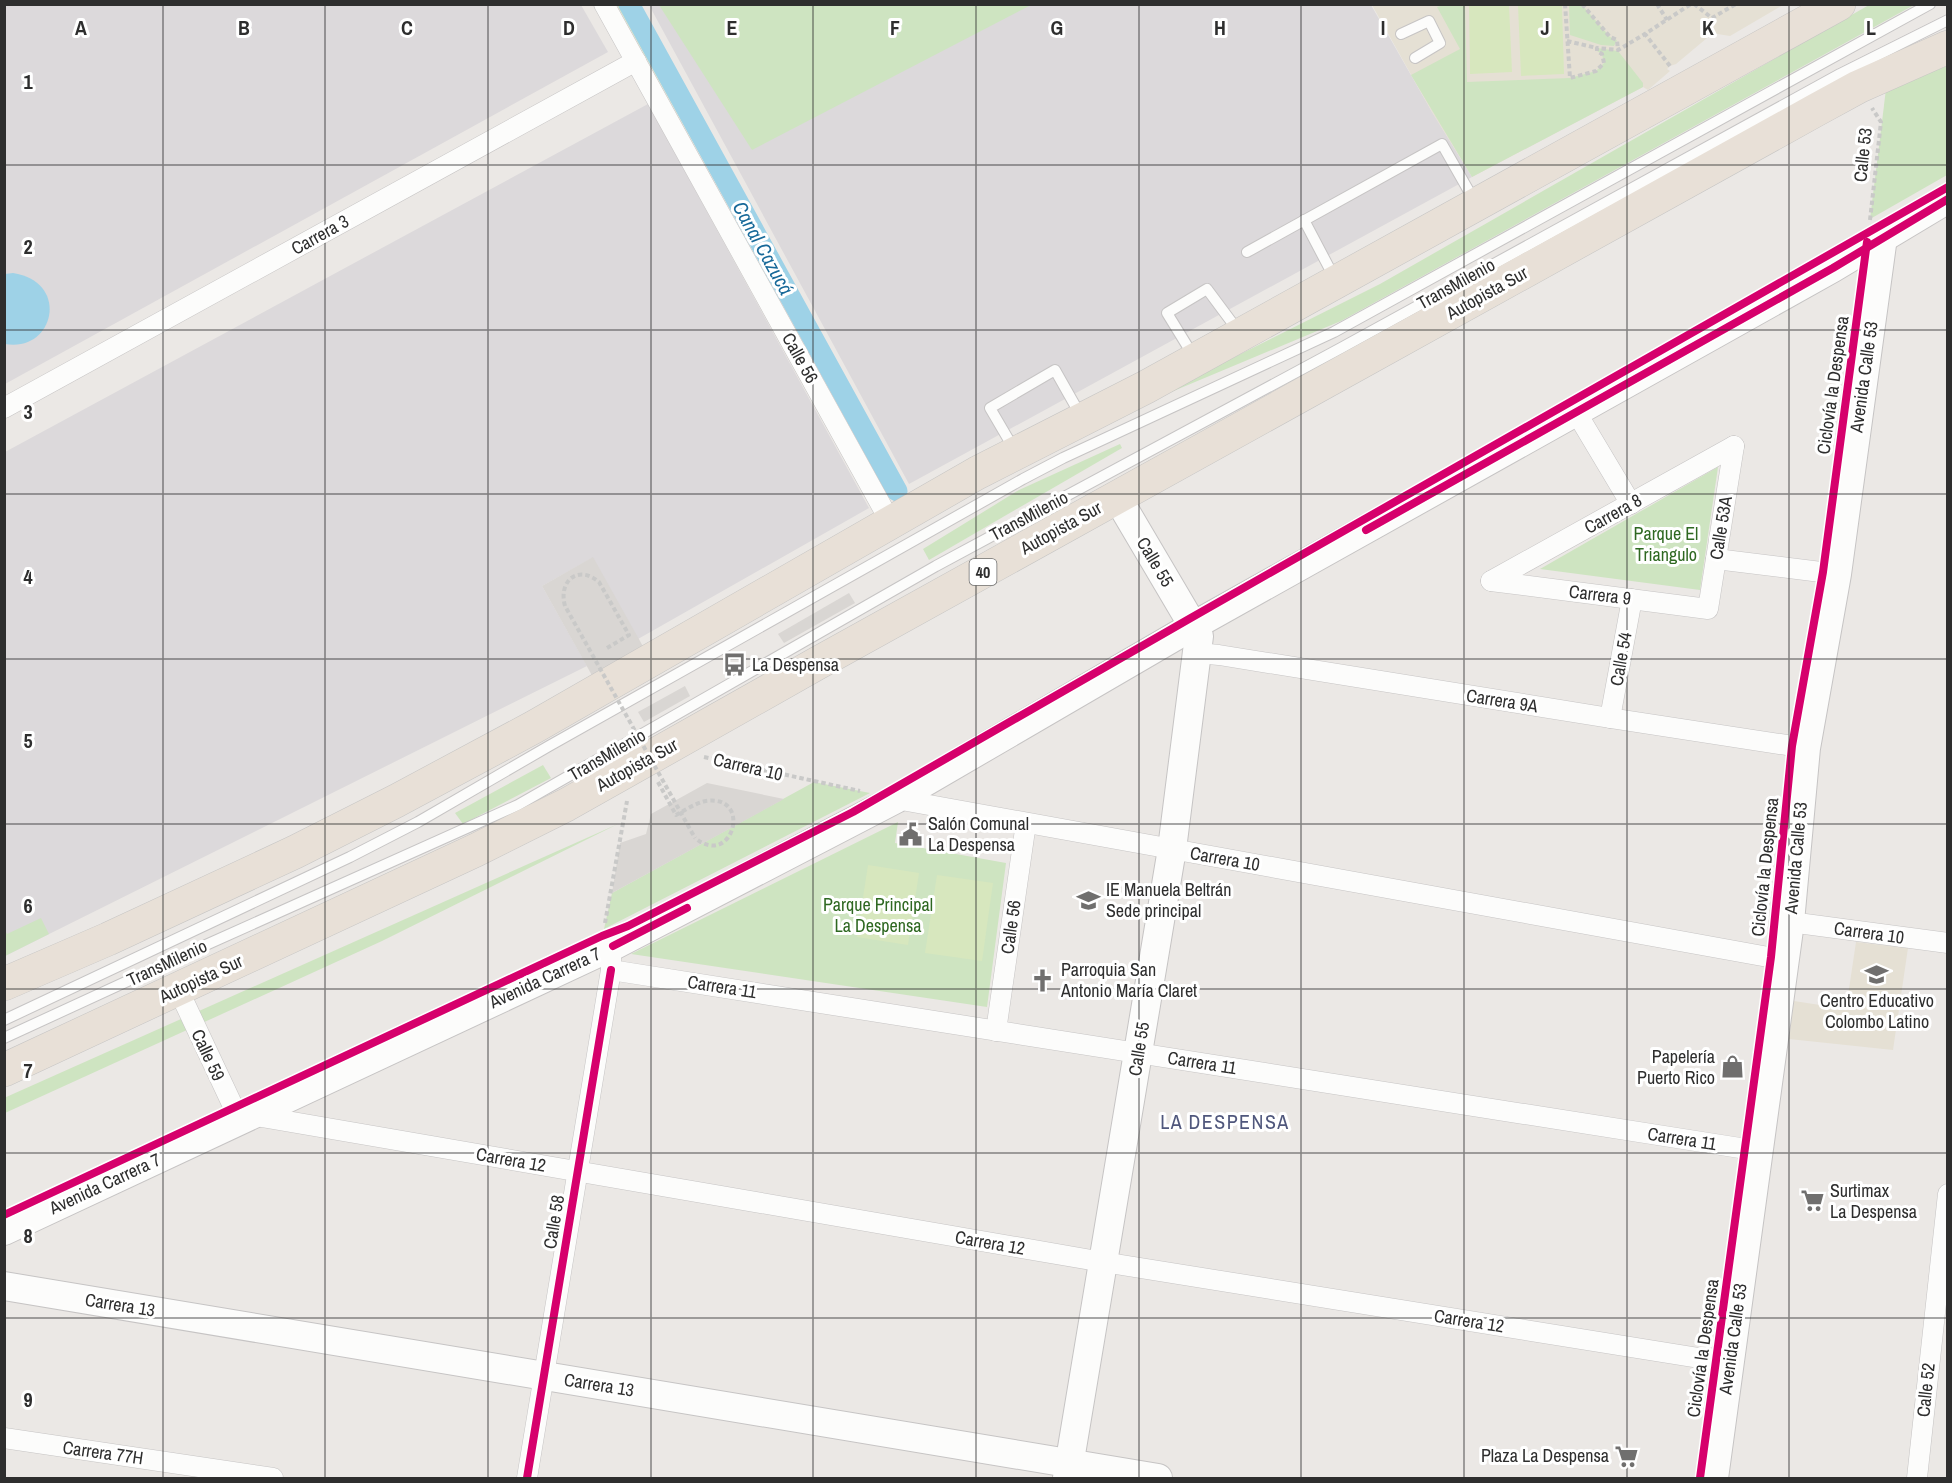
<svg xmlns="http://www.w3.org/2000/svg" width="1952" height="1483" viewBox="0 0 1952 1483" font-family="'Archivo Narrow',sans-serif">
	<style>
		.industrial { fill: #dcd9db }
		.education { fill: #e5e0d4 }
		.green { fill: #cee4c1 }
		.pitch { fill: #d7e7be }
		.plaza { fill: #d9d6d3 }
		.water { fill: #9ed2e7 }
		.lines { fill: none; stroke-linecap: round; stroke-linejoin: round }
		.canal { stroke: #9ed2e7; stroke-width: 21 }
		.lane-casing { stroke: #c6c4c4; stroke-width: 12 }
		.street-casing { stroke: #c6c4c4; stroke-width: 21 }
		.secondary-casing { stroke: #c6c4c4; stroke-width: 30 }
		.highway-casing { stroke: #c6c5c4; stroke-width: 34 }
		.path { stroke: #c9c9c8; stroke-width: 4; stroke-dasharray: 4.5 3; stroke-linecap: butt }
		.lane { stroke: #fcfcfb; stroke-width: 10 }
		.street { stroke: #fcfcfb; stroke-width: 20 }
		.secondary { stroke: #fcfcfb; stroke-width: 28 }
		.highway { stroke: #e8e0d7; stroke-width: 33 }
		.path-bridge { stroke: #c9c9c8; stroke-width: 4; stroke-dasharray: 4.5 3; stroke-linecap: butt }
		.cycleway-casing { stroke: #fff; stroke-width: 11 }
		.cycleway { stroke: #d6006c; stroke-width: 8 }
		.grid { fill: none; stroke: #2e2e2e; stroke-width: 1.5; stroke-opacity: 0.55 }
		.labels { text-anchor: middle; stroke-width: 6; stroke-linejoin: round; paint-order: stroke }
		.shield { fill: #fff; stroke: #6d6d6d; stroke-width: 1.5 }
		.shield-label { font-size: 16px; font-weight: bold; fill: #2e2e2e }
		.street-label { font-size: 18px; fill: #2e2e2e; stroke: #fff }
		.park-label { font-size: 18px; fill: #2e6821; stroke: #fff }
		.poi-label { font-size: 18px; fill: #2e2e2e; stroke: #fff; text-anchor: start }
		.water-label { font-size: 20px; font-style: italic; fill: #176999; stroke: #fff }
		.neighbourhood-label { font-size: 20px; letter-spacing: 1.5px; fill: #50577c; stroke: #fff }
		.grid-label { font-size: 20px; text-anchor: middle; font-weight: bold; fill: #2e2e2e; stroke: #fff; stroke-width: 6; stroke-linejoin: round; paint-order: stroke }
	</style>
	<rect width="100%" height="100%" fill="#ebe8e5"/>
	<!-- industrial -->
	<g class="industrial">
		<path d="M5 5H581L608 52 5 384Z"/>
		<path d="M649 5H1371L1432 112 1472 177 909 484Z"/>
		<path d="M648 104 869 508 638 639 592 558 542 586 587 666 5 956V452Z"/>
	</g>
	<!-- education -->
	<g class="education">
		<path d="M1372 5H1783L1730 36 1705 32 1707 38 1676 64 1670 66 1667 69 1670 71 1648 90 1643 87 1472 177 1432 112Z"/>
		<path d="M1856 942 1908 948 1893 1050 1789 1039 1794 1001 1846 1009Z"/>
	</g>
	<!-- green -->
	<g class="green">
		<path d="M617 5H639L905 487 889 495Z"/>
		<path d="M659 5H1031L752 150Z"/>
		<path d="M1443 5H1465L1467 82 1570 78 1596 71 1604 63 1602 54 1597 51V48L1618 51 1643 83V87L1472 177 1411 75 1460 49 1437 7Z"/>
		<path d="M1569 5H1582L1610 37 1617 40 1614 46 1601 45 1570 35Z"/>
		<path d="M1869 5H1914L1341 321 1133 408 1380 284Z"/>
		<path d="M1947 66V175L1870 219 1886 89Z"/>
		<path d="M1120 444 1122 448 929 560 923 549 1019 490Z"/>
		<path d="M1718 467 1700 590 1540 569Z"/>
		<path d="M543 765 551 778 463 824 455 813Z"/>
		<path d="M814 782 870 793 604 929 612 893Z"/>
		<path d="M898 822 895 843 1006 863 987 1007 631 954Z"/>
		<path d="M618 824 382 941 5 1113 4 1098Z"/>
		<path d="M41 918 49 934 5 956V930L7 934Z"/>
	</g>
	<!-- pitch -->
	<g class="pitch">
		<path d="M1469 5H1509L1512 72 1470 74Z"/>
		<path d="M1518 5H1562L1564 74 1521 76Z"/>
		<path d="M868 865 919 873 908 945 857 937Z"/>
		<path d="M937 875 993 883 982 961 925 953Z"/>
	</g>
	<!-- plaza -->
	<g class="plaza">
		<path d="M593 557 645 650 594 679 542 586Z"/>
		<path d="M849 593 855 603 784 643 778 634Z"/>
		<path d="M685 686 690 696 644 722 638 712Z"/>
		<path d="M707 783 784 799 612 893 620 843 646 834 651 814Z"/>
	</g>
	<!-- water -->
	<path class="water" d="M13 273C71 282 54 353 5 344V274Z"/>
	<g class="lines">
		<!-- canal -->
		<path class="canal" d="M629 4 897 491"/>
		<defs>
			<g id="lane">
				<path d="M1401 34 1429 21 1440 43 1415 58"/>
				<path d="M1304 220 1335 279"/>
				<path d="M1247 252 1442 144 1475 202"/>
				<path d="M1194 357 1167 313 1207 289 1239 332"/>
				<path d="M1014 449 990 408 1055 370 1081 416"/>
				<path d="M4 1020 350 857 418 822 549 746 1023 479 1063 458 1334 332 1930 4"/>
				<path d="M4 1038 208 944 518 805 936 566 1341 348 1840 74 1948 20"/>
			</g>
			<g id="street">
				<path d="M604 4 891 523"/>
				<path d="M4 408 636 61"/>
				<path d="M1576 412 1631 504"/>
				<path d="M1716 559 1837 574"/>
				<path d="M1491 581 1708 609 1734 446"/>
				<path d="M1491 581 1734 446"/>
				<path d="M1198 653 1219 655 1610 718 1806 748"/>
				<path d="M1610 718 1632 599"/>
				<path d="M896 799 1785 960"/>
				<path d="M1790 922 1948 943"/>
				<path d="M611 970 1759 1151"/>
				<path d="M178 989 240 1121"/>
				<path d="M996 1031 1026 823"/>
				<path d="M251 1115 1103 1262 1730 1363"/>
				<path d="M4 1438 273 1478"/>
				<path d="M527 1478 611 970V958"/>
				<path d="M1917 1478 1948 1194"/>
			</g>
			<g id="secondary">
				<path d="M4 1231 613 946 896 799 1193 626 1833 268 1948 199"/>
				<path d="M4 1286 1158 1478"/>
				<path d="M1067 1478 1172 849 1199 636 1117 497"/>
				<path d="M1714 1478 1790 922 1806 748 1837 574 1883 237"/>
			</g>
			<g id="highway">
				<path d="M4 984 108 939 295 852 396 801 534 727 977 473 1146 387 1839 4"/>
				<path d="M4 1070 476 850 566 805 816 664 1816 110 1858 87 1948 47"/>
			</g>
		</defs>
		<!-- lane casing -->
		<use href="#lane" class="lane-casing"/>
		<!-- street casing -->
		<use href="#street" class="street-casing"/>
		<!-- secondary casing -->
		<use href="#secondary" class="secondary-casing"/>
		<!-- highway casing -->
		<use href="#highway" class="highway-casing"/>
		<!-- path -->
		<g class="path">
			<path d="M1565 4 1570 78 1596 71 1604 63 1602 54 1597 51V48L1618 50 1645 34"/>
			<path d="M1582 4 1610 37 1617 40 1618 50"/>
			<path d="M1657 4 1667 20"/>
			<path d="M1694 4 1712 18 1736 4"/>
			<path d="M1567 41 1597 48"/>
			<path d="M1670 66 1645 34 1691 4"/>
			<path d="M1870 220 1881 122 1872 108"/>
			<path d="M704 757 860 791"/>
			<path d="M658 782 676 815C685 810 696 803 706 801 753 794 733 869 695 838"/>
			<path d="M605 923 627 801"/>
		</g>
		<!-- lane -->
		<use href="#lane" class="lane"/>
		<!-- street -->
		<use href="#street" class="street"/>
		<!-- secondary -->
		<use href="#secondary" class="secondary"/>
		<!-- highway -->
		<use href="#highway" class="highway"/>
		<!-- path-bridge -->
		<path class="path-bridge" d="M607 648 629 635 599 582C578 564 558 581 565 606L695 838"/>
		<defs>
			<g id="cycleway">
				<path d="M1366 530 1833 268 1948 199"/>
				<path d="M613 946 687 908"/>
				<path d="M4 1215 602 936 628 926 853 812 1189 619 1948 187"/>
				<path d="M527 1478 611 970"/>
				<path d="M1700 1478 1771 957 1792 746 1823 572 1867 242"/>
			</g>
		</defs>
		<!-- cycleway casing -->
		<use href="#cycleway" class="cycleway-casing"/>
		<!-- cycleway -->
		<use href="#cycleway" class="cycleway"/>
	</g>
	<!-- grid -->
	<path class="grid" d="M163 4V1478M325 4V1478M488 4V1478M651 4V1478M813 4V1478M976 4V1478M1139 4V1478M1301 4V1478M1464 4V1478M1627 4V1478M1789 4V1478M4 165H1948M4 330H1948M4 494H1948M4 659H1948M4 824H1948M4 989H1948M4 1153H1948M4 1318H1948"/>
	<!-- icons -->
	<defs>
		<symbol id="bus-bare" viewBox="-9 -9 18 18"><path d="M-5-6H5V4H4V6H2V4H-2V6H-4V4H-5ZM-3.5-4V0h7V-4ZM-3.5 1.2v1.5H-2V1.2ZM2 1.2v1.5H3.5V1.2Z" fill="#706f6e" stroke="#fff" stroke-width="2.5" paint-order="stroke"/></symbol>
		<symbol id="civic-bare" viewBox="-9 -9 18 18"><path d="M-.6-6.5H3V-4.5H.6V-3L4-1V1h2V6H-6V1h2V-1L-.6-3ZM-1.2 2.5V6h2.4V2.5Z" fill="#706f6e" stroke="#fff" stroke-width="2.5" paint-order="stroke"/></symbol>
		<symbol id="school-bare" viewBox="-9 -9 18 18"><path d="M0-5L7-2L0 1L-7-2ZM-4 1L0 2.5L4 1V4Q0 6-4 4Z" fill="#706f6e" stroke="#fff" stroke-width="2.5" paint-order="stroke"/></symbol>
		<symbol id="church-bare" viewBox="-9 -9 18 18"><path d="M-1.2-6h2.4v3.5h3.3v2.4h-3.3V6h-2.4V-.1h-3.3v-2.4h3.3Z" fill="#706f6e" stroke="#fff" stroke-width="2.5" paint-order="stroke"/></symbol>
		<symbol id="shop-bare" viewBox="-9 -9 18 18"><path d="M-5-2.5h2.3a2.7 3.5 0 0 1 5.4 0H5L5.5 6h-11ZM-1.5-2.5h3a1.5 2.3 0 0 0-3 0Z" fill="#706f6e" stroke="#fff" stroke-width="2.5" paint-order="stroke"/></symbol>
		<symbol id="supermarket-bare" viewBox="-9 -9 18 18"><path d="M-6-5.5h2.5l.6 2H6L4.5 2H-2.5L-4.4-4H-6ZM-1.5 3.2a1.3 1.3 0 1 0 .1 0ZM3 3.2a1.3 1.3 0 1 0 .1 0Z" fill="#706f6e" stroke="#fff" stroke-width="2.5" paint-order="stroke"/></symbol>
	</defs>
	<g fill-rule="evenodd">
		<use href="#bus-bare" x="718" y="648" width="33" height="33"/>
		<use href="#civic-bare" x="894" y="818" width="33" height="33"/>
		<use href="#school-bare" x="1072" y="884" width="33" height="33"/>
		<use href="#school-bare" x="1860" y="958" width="33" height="33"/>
		<use href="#church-bare" x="1026" y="964" width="33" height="33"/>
		<use href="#shop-bare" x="1716" y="1050" width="33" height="33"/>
		<use href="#supermarket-bare" x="1796" y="1184" width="33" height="33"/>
		<use href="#supermarket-bare" x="1610" y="1440" width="33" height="33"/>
	</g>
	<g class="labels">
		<!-- shield labels -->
		<rect class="shield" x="969.5" y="559" width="27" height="26" rx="4.5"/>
		<g class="shield-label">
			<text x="983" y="578">40</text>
		</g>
		<!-- street labels -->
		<g class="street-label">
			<text transform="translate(1863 155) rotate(-84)" y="6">Calle 53</text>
			<text transform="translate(320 235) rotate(-29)" y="6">Carrera 3</text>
			<text transform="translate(1456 284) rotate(-29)" y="6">TransMilenio</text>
			<text transform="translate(1487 293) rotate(-29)" y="6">Autopista Sur</text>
			<text transform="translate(800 358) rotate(61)" y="6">Calle 56</text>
			<text transform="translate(1864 377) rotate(-82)" y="6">Avenida Calle 53</text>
			<text transform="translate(1833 385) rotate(-82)" y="6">Ciclovía la Despensa</text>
			<text transform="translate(1613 514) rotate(-29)" y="6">Carrera 8</text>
			<text transform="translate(1029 516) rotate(-28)" y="6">TransMilenio</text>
			<text transform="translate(1061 528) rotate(-29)" y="6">Autopista Sur</text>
			<text transform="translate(1721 528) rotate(-81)" y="6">Calle 53A</text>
			<text transform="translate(1155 562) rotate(59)" y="6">Calle 55</text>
			<text transform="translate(1600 595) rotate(7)" y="6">Carrera 9</text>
			<text transform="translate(1621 659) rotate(-80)" y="6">Calle 54</text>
			<text transform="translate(1502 701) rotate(9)" y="6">Carrera 9A</text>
			<text transform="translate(607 755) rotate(-30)" y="6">TransMilenio</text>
			<text transform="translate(637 765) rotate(-29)" y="6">Autopista Sur</text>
			<text transform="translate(748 767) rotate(13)" y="6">Carrera 10</text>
			<text transform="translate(1796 858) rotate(-85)" y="6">Avenida Calle 53</text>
			<text transform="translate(1225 859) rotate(10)" y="6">Carrera 10</text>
			<text transform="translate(1765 867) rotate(-84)" y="6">Ciclovía la Despensa</text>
			<text transform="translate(1011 927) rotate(-82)" y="6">Calle 56</text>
			<text transform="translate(1869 933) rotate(8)" y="6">Carrera 10</text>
			<text transform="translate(167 963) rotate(-25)" y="6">TransMilenio</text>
			<text transform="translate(545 978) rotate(-25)" y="6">Avenida Carrera 7</text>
			<text transform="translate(201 979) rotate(-25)" y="6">Autopista Sur</text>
			<text transform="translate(722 987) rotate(9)" y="6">Carrera 11</text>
			<text transform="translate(1139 1049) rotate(-81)" y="6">Calle 55</text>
			<text transform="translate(208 1055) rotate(65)" y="6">Calle 59</text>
			<text transform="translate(1202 1063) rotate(9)" y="6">Carrera 11</text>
			<text transform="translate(1682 1139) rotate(9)" y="6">Carrera 11</text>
			<text transform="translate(511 1160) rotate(10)" y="6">Carrera 12</text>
			<text transform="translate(105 1184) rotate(-25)" y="6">Avenida Carrera 7</text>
			<text transform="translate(554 1222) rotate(-81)" y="6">Calle 58</text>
			<text transform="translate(990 1243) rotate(10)" y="6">Carrera 12</text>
			<text transform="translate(120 1305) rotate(9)" y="6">Carrera 13</text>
			<text transform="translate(1469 1321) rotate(9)" y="6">Carrera 12</text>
			<text transform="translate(1733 1339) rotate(-82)" y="6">Avenida Calle 53</text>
			<text transform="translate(1703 1348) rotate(-82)" y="6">Ciclovía la Despensa</text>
			<text transform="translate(599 1385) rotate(9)" y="6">Carrera 13</text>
			<text transform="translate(1926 1390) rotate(-84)" y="6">Calle 52</text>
			<text transform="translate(103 1453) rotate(8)" y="6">Carrera 77H</text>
		</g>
		<!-- park labels -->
		<g class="park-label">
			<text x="1666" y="540">Parque El<tspan x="1666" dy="21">Triangulo</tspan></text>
			<text x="878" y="911">Parque Principal<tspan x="878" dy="21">La Despensa</tspan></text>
		</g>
		<!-- poi labels -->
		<g class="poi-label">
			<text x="752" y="671">La Despensa</text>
			<text x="928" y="830">Salón Comunal<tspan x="928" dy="21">La Despensa</tspan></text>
			<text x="1106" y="896">IE Manuela Beltrán<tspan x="1106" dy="21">Sede principal</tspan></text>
			<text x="1061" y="976">Parroquia San<tspan x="1061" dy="21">Antonio María Claret</tspan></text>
			<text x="1877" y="1007" text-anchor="middle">Centro Educativo<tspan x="1877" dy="21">Colombo Latino</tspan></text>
			<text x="1715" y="1063" text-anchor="end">Papelería<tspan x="1715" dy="21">Puerto Rico</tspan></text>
			<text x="1830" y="1197">Surtimax<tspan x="1830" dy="21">La Despensa</tspan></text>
			<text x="1609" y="1462" text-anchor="end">Plaza La Despensa</text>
		</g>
		<!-- water labels -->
		<g class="water-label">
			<text transform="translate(763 248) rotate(61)" y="7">Canal Cazucá</text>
		</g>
		<!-- neighbourhood labels -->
		<g class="neighbourhood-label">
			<text x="1225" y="1129">LA DESPENSA</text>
		</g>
	</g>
	<g class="grid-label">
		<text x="81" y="35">A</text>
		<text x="244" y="35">B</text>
		<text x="407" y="35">C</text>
		<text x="569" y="35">D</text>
		<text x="732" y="35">E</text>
		<text x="895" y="35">F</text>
		<text x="1057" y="35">G</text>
		<text x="1220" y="35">H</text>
		<text x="1383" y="35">I</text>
		<text x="1545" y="35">J</text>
		<text x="1708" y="35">K</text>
		<text x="1871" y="35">L</text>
		<text x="28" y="89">1</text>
		<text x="28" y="254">2</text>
		<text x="28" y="419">3</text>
		<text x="28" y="584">4</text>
		<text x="28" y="748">5</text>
		<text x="28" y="913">6</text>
		<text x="28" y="1078">7</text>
		<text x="28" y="1243">8</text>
		<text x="28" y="1407">9</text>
	</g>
	<!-- border -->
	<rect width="1952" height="1483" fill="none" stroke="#2e2e2e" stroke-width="12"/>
</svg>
